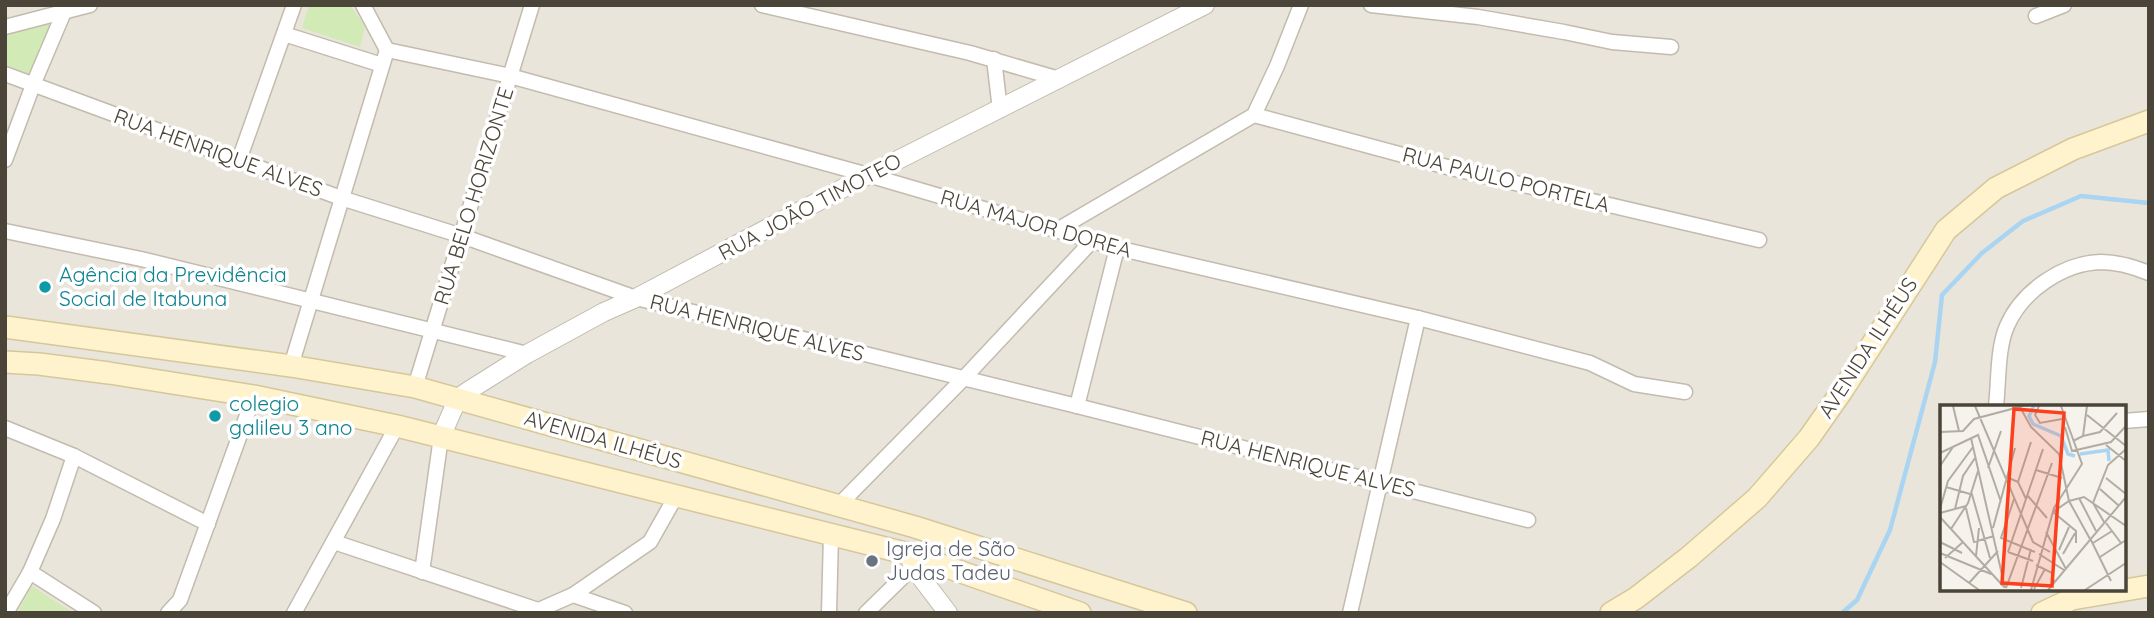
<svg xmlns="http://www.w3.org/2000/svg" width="2154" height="618" viewBox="0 0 2154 618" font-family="Quicksand,sans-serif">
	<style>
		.residential { fill: #eae5da; fill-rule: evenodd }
		.green { fill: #d2eab5 }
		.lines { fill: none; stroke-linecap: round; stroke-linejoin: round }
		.stream { stroke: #a9d4f2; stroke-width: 4.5 }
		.minor-casing { stroke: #c2bbae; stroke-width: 17 }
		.tertiary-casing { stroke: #c2bbae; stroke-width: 20 }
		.secondary-casing { stroke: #d6c79b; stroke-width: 24 }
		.minor { stroke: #fff; stroke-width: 14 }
		.tertiary { stroke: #fff; stroke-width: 18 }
		.secondary { stroke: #fff3cd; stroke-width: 21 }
		.culture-dot { fill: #0f9aa8; stroke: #fff; stroke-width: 2.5 }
		.worship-dot { fill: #6b7280; stroke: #fff; stroke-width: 2.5 }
		.labels { text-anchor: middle; stroke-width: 7; stroke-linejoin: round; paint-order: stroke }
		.street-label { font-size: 21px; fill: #4b4439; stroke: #fff }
		.culture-label { font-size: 21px; fill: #0d838f; stroke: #fff; text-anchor: start }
		.worship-label { font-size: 21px; fill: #5b616d; stroke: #fff; text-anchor: start }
		.inset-river { fill: none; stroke: #a9d4f2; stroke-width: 3.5 }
		.inset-road { fill: none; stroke: #b2ada4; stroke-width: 2 }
		.view { fill: #fc3f1d; fill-opacity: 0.15; stroke: #fc3f1d; stroke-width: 3.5 }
		.inset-edge { fill: none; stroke: #4b4439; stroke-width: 3.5 }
	</style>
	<rect width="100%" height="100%" fill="#f6f3ec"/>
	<!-- residential -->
	<path class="residential" d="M5 5H2149V613H5ZM1942 406H2124V588H1942Z"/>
	<!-- green -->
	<g class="green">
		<path d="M309 5H350L365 27 360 47 302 28Z"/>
		<path d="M52 24 34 76 5 64V35Z"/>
		<path d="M32 586 73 613H17Z"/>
	</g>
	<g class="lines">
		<!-- stream -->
		<path class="stream" d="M1842 613 1857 600 1890 530 1935 362 1942 295 1982 253 2023 221 2081 196 2149 203"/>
		<defs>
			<g id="minor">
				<path d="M363 5 387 50"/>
				<path d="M762 5 970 53 1059 79"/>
				<path d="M1371 5 1478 17 1564 32 1612 42 1671 47"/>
				<path d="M2036 16 2064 5"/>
				<path d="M5 27 90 5"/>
				<path d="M284 34 382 65"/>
				<path d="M387 50 510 76 868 175 1117 248 1418 318 1590 363 1634 384 1685 392"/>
				<path d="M994 59 1000 110"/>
				<path d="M5 74 341 198 462 236 636 298 1077 406 1528 520"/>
				<path d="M1254 115 1451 168 1759 240"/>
				<path d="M5 160 33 85 64 12"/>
				<path d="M239 160 294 5"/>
				<path d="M1057 230 1254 115 1277 66 1301 5"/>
				<path d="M5 231 141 259 527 354"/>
				<path d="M291 366 387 50"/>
				<path d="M415 387 532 5"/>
				<path d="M1077 406 1117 248"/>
				<path d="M1996 406C1999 381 1997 349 2007 326 2022 291 2063 263 2101 262 2118 262 2134 267 2149 273"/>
				<path d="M2124 421 2149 419"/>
				<path d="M5 428 74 456 208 524"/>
				<path d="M838 506 963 379 1092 241"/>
				<path d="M334 542 538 610"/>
				<path d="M30 572 94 613"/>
				<path d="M422 572 441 437"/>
				<path d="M573 595 625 613"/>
				<path d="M6 613 30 572 53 519 74 456"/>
				<path d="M168 613 180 600 254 396"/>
				<path d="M294 613 397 426"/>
				<path d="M532 613 573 595 650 542 676 496"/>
				<path d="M829 613 831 535"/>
				<path d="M866 613 913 567"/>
				<path d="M1350 613 1418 318"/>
			</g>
			<g id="tertiary">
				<path d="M441 437 458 398 468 391 527 354 604 312 636 298 868 175 1205 5"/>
				<path d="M909 554 913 567 948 613"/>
			</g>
			<g id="secondary">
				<path d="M5 327 291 366 415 387 915 527 1186 613"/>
				<path d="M5 362 39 364 109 373 254 396 397 426 909 554 1080 613"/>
				<path d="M1611 613 1636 598 1689 557 1757 498 1809 438 1842 391 1946 230 1996 188 2073 149 2149 121"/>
				<path d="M2042 613 2072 599 2149 586"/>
			</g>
		</defs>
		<!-- minor casing -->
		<use href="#minor" class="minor-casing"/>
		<!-- tertiary casing -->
		<use href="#tertiary" class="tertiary-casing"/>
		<!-- secondary casing -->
		<use href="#secondary" class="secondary-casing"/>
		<!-- minor -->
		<use href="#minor" class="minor"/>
		<!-- tertiary -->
		<use href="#tertiary" class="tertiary"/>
		<!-- secondary -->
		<use href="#secondary" class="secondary"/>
	</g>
	<!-- markers -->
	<g class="culture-dot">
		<circle cx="45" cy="287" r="7"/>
		<circle cx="215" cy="416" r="7"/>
	</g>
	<circle class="worship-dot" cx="872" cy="561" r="7"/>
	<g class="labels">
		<!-- street labels -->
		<g class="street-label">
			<text transform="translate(218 153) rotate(20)" y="7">RUA HENRIQUE ALVES</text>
			<text transform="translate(1506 180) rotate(14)" y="7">RUA PAULO PORTELA</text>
			<text transform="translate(474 196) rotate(-73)" y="7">RUA BELO HORIZONTE</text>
			<text transform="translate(810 207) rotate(-28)" y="7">RUA JOÃO TIMOTEO</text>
			<text transform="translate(1036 224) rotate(16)" y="7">RUA MAJOR DOREA</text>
			<text transform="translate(757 328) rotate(14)" y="7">RUA HENRIQUE ALVES</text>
			<text transform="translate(1868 348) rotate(-57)" y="7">AVENIDA ILHÉUS</text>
			<text transform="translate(603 440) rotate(16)" y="7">AVENIDA ILHÉUS</text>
			<text transform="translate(1308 464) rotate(14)" y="7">RUA HENRIQUE ALVES</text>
		</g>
		<!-- culture labels -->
		<g class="culture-label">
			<text x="59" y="282">Agência da Previdência<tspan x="59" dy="24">Social de Itabuna</tspan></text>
			<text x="229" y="411">colegio<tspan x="229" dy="24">galileu 3 ano</tspan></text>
		</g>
		<!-- worship labels -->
		<g class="worship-label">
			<text x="886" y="556">Igreja de São<tspan x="886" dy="24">Judas Tadeu</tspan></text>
		</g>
	</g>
	<!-- overview -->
	<g transform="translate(1940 405)">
		<rect width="186" height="186" fill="#f6f3ec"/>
		<path class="inset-river" d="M94 1 89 11 93 19 121 31 128 49 135 51M140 49 168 45 169 56"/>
		<path class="inset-road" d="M13 1 19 26M35 1 93 137 110 147M99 1 95 10 100 18 122 14M80 2 91 22 119 49 129 96 144 92 186 121M147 10 186 41M125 22 132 46 171 37 186 21M0 27 23 26 34 14 83 1M143 31 160 27 177 8M31 33 65 183M133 36 143 31 147 1M166 40 186 56M0 48 38 30 61 97M0 61 13 42M48 63 61 26M96 65 122 73M69 73 78 77 86 94M166 73 186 89M78 77 91 37M6 82 30 89M160 84 178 100M31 86 50 153M88 91 107 113M139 93 156 126M74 94 61 133 95 147M26 103 34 137 54 131M0 104 8 76 33 42M15 104 23 71 35 53M113 107 129 96 150 134M113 107 136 126V138M0 108 26 101M0 112 64 182M164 117 153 98 168 60 186 44M166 118 181 138M53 123 75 43M11 124 28 98 38 66M106 127 126 164M151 135 171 176M0 137 22 148M153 138 172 126M119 145 129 122M68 147 103 44M68 147 93 156M0 148 51 169M99 149 124 165M123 149 135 128M36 151 39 123M160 152 186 135M5 153 23 137M0 157 39 185M96 160 112 168 114 178M29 178 58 146M66 183 112 58M81 183 91 144M94 184 105 164M91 185 114 103 142 59 121 1M108 185 186 92M145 185 186 158"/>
		<path class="view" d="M74 4 124 8 112 181 62 178Z"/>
		<rect width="186" height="186" class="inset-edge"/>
	</g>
	<!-- border -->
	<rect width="2154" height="618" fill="none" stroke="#4b4439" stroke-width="14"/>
</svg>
